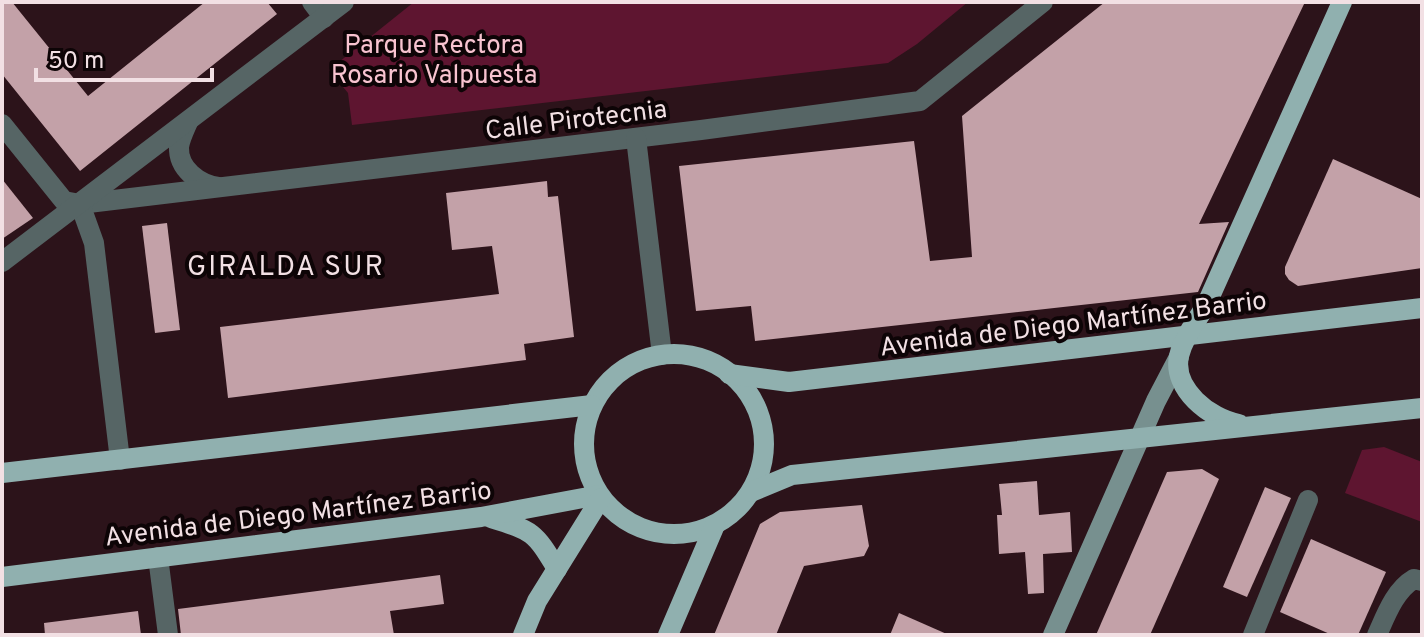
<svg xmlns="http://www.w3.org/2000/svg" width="1424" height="637" viewBox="0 0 1424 637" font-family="Overpass,sans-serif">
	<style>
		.green { fill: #5e1530 }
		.building { fill: #c3a1a8 }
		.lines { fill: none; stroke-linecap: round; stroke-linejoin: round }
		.street { stroke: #566565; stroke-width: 20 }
		.secondary { stroke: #77908f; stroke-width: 20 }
		.primary { stroke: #90b0af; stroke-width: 20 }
		.labels { text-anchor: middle; stroke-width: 8; stroke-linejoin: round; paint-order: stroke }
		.park-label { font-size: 26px; fill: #f8c3d0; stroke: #0d0406 }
		.street-label { font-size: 26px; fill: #f2e0e4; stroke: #0d0406 }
		.neighbourhood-label { font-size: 28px; letter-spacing: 2px; fill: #f2e0e4; stroke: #0d0406 }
	</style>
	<rect width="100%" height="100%" fill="#2c131a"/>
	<!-- green -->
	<g class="green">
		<path d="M414 2H968L917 44 888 63 352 125 348 93 329 70Z"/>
		<path d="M1384 447 1422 462V522L1345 493 1362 450Z"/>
	</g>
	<!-- building -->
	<g class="building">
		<path d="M2 2H12L88 96 205 2H267L277 14 80 171 2 74Z"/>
		<path d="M1105 2H1305L1199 224 1229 222 1198 292 755 341 751 306 696 311 679 166 914 141 930 261 972 257 962 116Z"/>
		<path d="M1333 159 1422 199V268L1298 286 1289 280 1285 274V267Z"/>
		<path d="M2 179 33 218 2 239Z"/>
		<path d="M547 181 548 197 558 196 574 337 524 344 526 360 228 398 220 327 499 294 492 246 452 250 446 193Z"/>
		<path d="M167 223 180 330 155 333 142 226Z"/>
		<path d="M1202 469 1219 479 1150 635H1096L1167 472Z"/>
		<path d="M1037 481 1039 515 1070 512 1072 552 1043 554 1044 593 1028 594 1025 552 999 554 997 515H1002L999 484Z"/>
		<path d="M1265 487 1291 498 1247 597 1223 587Z"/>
		<path d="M862 505 869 546 864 556 804 566 776 635H714L760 524 780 512Z"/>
		<path d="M1311 539 1386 572 1358 635H1332L1280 612Z"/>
		<path d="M440 575 444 604 390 611 394 635H181L178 609Z"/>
		<path d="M138 611 141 635H45L44 623Z"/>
		<path d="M899 613 949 635H890Z"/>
	</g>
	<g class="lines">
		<!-- street -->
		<g class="street">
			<path d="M312 2 324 18"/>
			<path d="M188 122C185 129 180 139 179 147 178 169 199 184 218 187"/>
			<path d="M2 124 64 201 80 204 701 130 920 101 1043 2"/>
			<path d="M636 138 662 355"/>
			<path d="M80 204 94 243 120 460"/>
			<path d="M2 262 344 2"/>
			<path d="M158 557 168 635"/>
			<path d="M1253 635 1308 500"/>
			<path d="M1377 635C1386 615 1395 590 1414 579L1422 581"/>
		</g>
		<!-- secondary -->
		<path class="secondary" d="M1053 635 1156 401 1179 357"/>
		<!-- primary -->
		<g class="primary">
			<circle cx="674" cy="444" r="90"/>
			<path d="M729 374 789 382 1422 308"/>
			<path d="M1239 424C1210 419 1172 389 1179 356 1184 335 1199 319 1208 301L1342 2"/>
			<path d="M2 473 592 405"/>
			<path d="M751 492 792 475 1422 408"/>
			<path d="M491 518C533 531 534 531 557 569"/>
			<path d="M2 577 481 517 599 495"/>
			<path d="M523 635 537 601 601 498"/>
			<path d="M668 635 715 525"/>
		</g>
	</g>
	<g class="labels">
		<!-- park labels -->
		<g class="park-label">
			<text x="434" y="53">Parque Rectora<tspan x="434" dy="30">Rosario Valpuesta</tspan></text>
		</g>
		<!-- street labels -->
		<g class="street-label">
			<text transform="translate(576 119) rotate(-7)" y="9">Calle Pirotecnia</text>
			<text transform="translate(1073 323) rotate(-7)" y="9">Avenida de Diego Martínez Barrio</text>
			<text transform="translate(298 513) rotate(-7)" y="9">Avenida de Diego Martínez Barrio</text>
		</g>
		<!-- neighbourhood labels -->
		<g class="neighbourhood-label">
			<text x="286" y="275">GIRALDA SUR</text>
		</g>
	</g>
	<!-- border -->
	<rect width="1424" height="637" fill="none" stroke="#f2e0e4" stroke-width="8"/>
	<!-- scale -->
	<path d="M36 68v12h176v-12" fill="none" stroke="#f2e0e4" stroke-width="4"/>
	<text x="48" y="68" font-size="24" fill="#f2e0e4" stroke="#0d0406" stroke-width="6" paint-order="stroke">50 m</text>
</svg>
